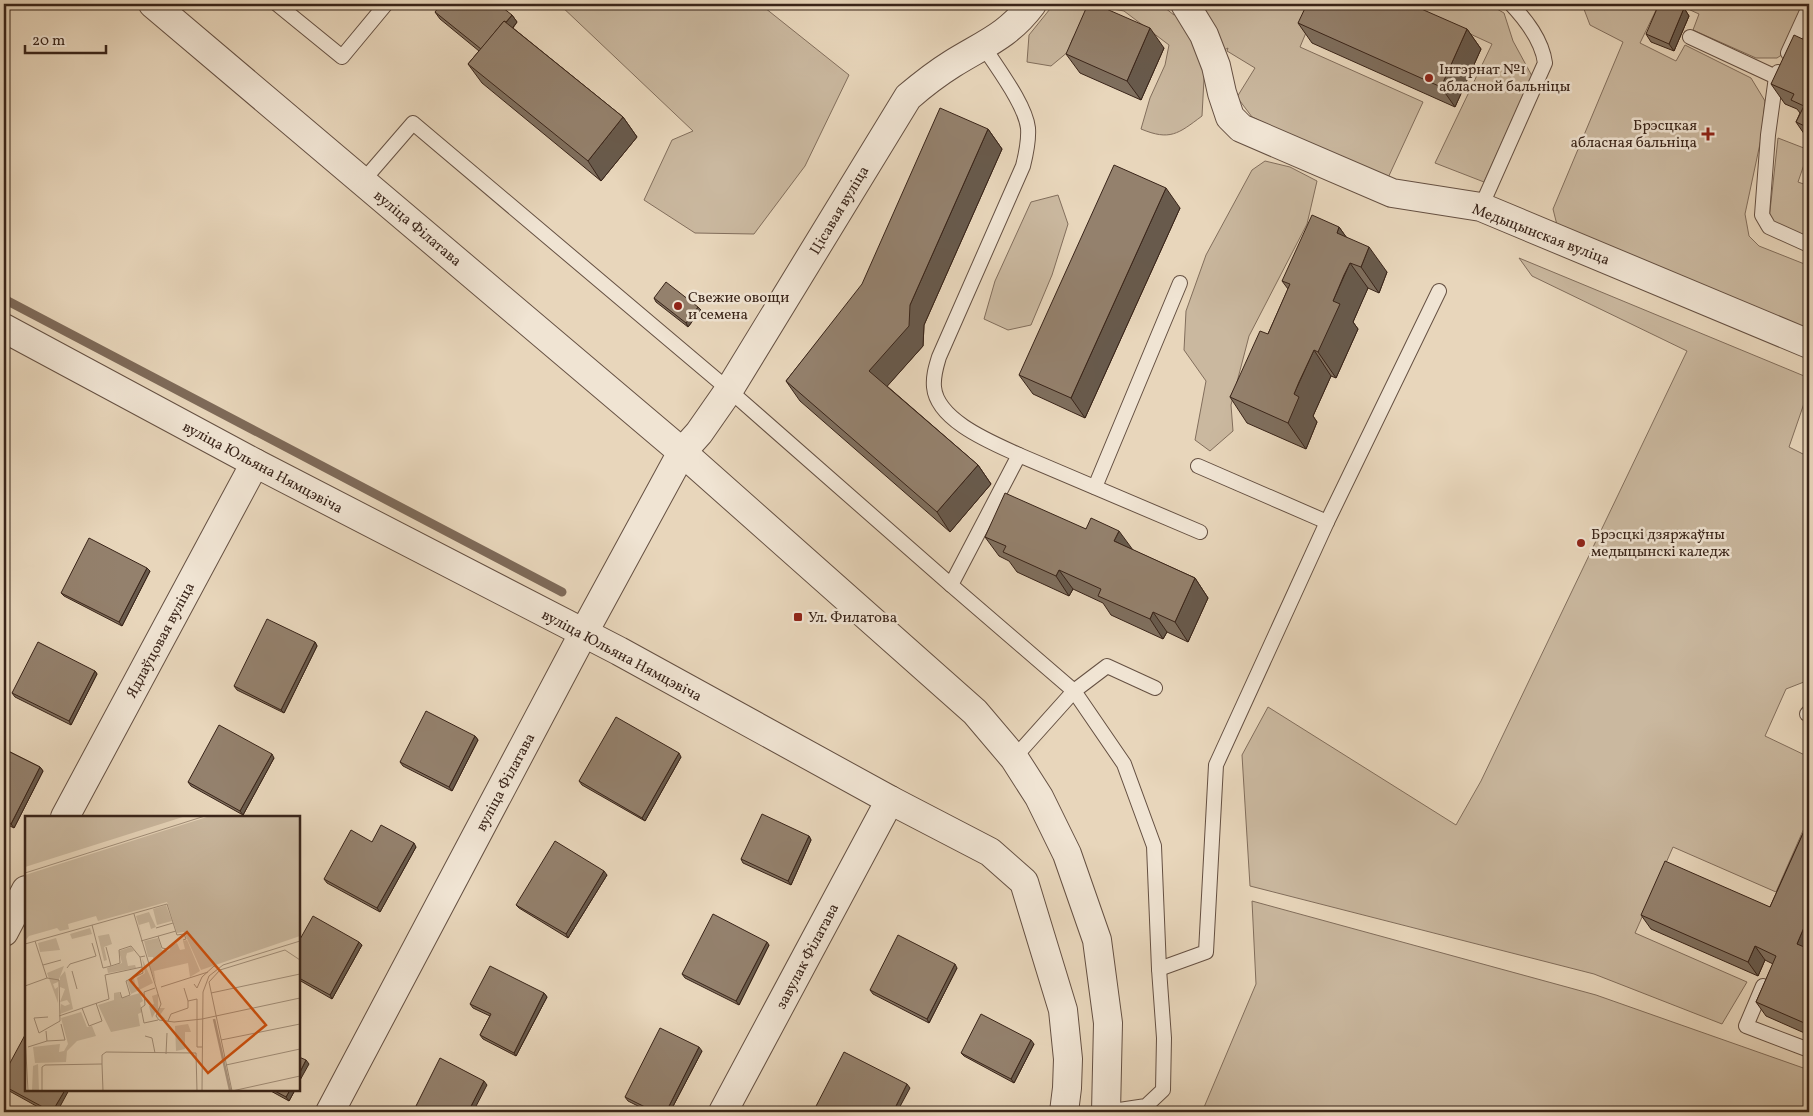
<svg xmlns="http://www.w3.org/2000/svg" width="1813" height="1116" viewBox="0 0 1813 1116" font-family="Vollkorn,serif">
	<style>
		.green { fill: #cab89f; stroke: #826e5c }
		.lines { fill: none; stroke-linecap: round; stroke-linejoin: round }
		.stream { stroke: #7e6a59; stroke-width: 9 }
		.lane-casing { stroke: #655042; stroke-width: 16 }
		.street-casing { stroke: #655042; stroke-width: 30 }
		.lane { stroke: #f0e4d3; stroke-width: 14 }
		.street { stroke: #f0e4d3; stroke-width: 28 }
		.wall { fill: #7f6f5e; stroke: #392419 }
		.shaded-wall { fill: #685a4c; stroke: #392419 }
		.building { fill: #94816d; stroke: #392419 }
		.poi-dot { fill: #8f2418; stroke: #f0e4d3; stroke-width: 2 }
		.labels { text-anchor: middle; stroke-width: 5; stroke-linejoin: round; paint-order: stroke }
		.poi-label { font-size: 15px; fill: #392419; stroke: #f0e4d3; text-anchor: start }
		.street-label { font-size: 15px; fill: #392419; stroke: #f0e4d3 }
		.inset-river { fill: none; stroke: #ac9984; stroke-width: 2.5 }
		.inset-road { fill: none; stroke: #a28f7a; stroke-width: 1 }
		.view { fill: #ce510e; fill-opacity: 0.15; stroke: #ce510e; stroke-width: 2.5 }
		.inset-edge { fill: none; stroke: #392419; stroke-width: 2.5 }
	</style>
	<rect width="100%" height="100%" fill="#e8d6bb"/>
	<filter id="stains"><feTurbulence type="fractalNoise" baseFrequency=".004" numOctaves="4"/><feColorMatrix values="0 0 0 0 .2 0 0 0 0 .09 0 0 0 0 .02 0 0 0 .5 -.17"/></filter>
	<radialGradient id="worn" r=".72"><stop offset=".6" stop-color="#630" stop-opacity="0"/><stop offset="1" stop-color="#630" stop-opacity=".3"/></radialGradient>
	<!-- green -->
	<g class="green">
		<path d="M559 4H724L728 6 732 4H760L849 75 805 166 754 234 695 233 644 200 672 140 693 131Z"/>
		<path d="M1054 4H1160L1174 15 1195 4H1318L1300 47 1423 102 1387 180 1252 117 1237 97 1255 68 1227 51 1228 48 1205 60 1202 116C1178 134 1170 141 1141 129L1150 98 1165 65 1169 45 1124 11 1107 8C1090 19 1072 29 1069 51L1051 66 1027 62 1029 35Z"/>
		<path d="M1405 4H1488L1504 13 1513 41 1532 76 1484 182 1435 163 1492 44Z"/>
		<path d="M1582 4H1659L1640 43 1676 61 1685 45 1751 78 1765 101 1761 139 1745 214 1749 236 1759 246 1807 265 1809 284V330L1558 229 1553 209 1623 42 1590 25Z"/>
		<path d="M1677 4H1809L1789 50 1777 58H1756L1693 30 1699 14Z"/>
		<path d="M1778 138 1809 150 1798 182 1809 186V249L1769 220Z"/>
		<path d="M1265 161 1290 167 1317 181 1307 224 1249 336 1231 405 1233 431 1210 451 1195 440 1206 381 1184 350 1186 311 1206 255 1252 170Z"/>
		<path d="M1058 195 1068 224 1052 275 1031 325 1008 330 984 319 995 281 1031 202Z"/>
		<path d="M1519 258 1809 378V389L1789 447 1809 457V680L1786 689 1765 736 1809 757V817L1776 892 1673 847 1635 933 1747 982 1722 1024 1594 974 1250 886 1242 755 1268 707 1456 825 1481 781 1687 351 1532 276Z"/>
		<path d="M1252 901 1596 995 1809 1070V1112H1202L1256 984Z"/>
	</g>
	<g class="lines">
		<!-- stream -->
		<path class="stream" d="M4 299 562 592"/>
		<defs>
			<g id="lane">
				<path d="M277 4 342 57 386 4"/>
				<path d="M1690 37 1776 77"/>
				<path d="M984 47C997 68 1025 104 1028 128 1029 141 1026 154 1023 166L939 357C936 367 933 376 934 387 937 421 993 443 1019 455"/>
				<path d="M1788 53 1809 7"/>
				<path d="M1778 72 1776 77 1768 135 1762 215 1769 227 1809 245"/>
				<path d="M362 182 413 123 729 390 951 585 1019 455 1200 532"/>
				<path d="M1481 207 1545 63C1542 40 1526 20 1511 4"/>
				<path d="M1198 466 1327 522"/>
				<path d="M1095 487 1180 283"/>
				<path d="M951 585 1074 691 1014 758"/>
				<path d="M1807 714 1809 712"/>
				<path d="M1159 969 1206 952 1216 765 1327 522 1439 291"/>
				<path d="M1763 986 1746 1026 1809 1050"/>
				<path d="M1106 1112 1146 1106 1163 1090 1164 1038 1159 969 1154 846 1124 764 1074 691 1107 666 1155 688"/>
			</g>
			<g id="street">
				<path d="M153 4 682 452 975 712 1014 758 1039 797 1067 854 1097 940 1108 1023 1106 1112"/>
				<path d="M1185 4 1204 35 1216 66 1222 93 1230 117 1241 128 1392 193 1481 207 1809 344"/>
				<path d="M4 328 255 463 619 651 890 800 990 852 1024 882 1063 1010 1068 1059 1067 1088 1064 1112"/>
				<path d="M65 817 255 463"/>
				<path d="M4 932 26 890"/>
				<path d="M330 1112 583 634 682 452 699 433 729 390 908 97C922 85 936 74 952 64 984 44 1008 36 1032 4"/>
				<path d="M723 1112 890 800"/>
			</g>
		</defs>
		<!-- lane casing -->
		<use href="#lane" class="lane-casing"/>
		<!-- street casing -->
		<use href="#street" class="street-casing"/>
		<!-- lane -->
		<use href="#lane" class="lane"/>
		<!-- street -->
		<use href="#street" class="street"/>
	</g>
	<!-- wall -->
	<g class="wall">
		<path d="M1684 8 1689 16 1674 51 1651 42 1646 34Z"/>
		<path d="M435 12 512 15 517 22 513 28 623 117 637 137 601 181 482 83 468 64 479 51 440 19Z"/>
		<path d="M1298 23 1467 29 1481 49 1455 107 1312 43Z"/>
		<path d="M1809 42V141L1796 122 1800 113 1797 109 1785 104 1771 84Z"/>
		<path d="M1164 48 1141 100 1080 73 1066 54Z"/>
		<path d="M988 129 1002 149 924 325 923 346 887 386 978 465 991 484 950 532 800 401 786 381Z"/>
		<path d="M1180 208 1085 418 1033 394 1019 375Z"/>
		<path d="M1339 227 1346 237 1387 272 1379 293 1368 288 1362 301 1353 322 1358 329 1336 378 1331 376 1317 407 1313 416 1317 422 1306 449 1247 423 1230 397 1268 334 1288 289 1282 281Z"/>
		<path d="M654 298 701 310 688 327 656 302Z"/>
		<path d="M1086 529 1195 578 1208 598 1188 642 1167 632 1163 639 1111 615 1103 603 1073 589 1069 596 1017 572 1009 561 999 556 985 537Z"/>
		<path d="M150 571 122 626 64 596 61 593Z"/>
		<path d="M315 642 317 646 284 713 237 690 234 686Z"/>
		<path d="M95 671 97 674 71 725 15 697 12 693Z"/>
		<path d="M475 736 478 740 452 791 403 766 400 762Z"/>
		<path d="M4 749 40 767 43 771 14 828 4 823Z"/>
		<path d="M681 757 645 821 582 785 579 781Z"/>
		<path d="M274 758 243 815 191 786 188 782Z"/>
		<path d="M1809 820V1035L1766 1016 1756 1002 1773 964 1765 960 1758 976 1651 929 1641 915 1770 907Z"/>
		<path d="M809 836 811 840 791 885 743 863 741 859Z"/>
		<path d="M372 842 416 847 380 912 327 883 324 879Z"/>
		<path d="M607 875 568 938 519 908 516 905Z"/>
		<path d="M299 941 362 945 332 999 299 980Z"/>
		<path d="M769 945 739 1005 685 978 682 974Z"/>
		<path d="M957 968 929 1023 873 994 870 990Z"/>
		<path d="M544 993 547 997 516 1056 483 1039 480 1035 490 1016 473 1008 470 1004Z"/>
		<path d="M1034 1044 1014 1083 964 1056 961 1053Z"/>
		<path d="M702 1051 670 1112H650L628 1101 625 1097Z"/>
		<path d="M4 1074 57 1112H47L4 1088Z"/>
		<path d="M269 1090H295L289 1101Z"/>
	</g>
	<!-- shaded-wall -->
	<g class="shaded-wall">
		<path d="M1684 8 1689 16 1674 51 1669 44Z"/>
		<path d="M512 15 517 22 489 58 484 51Z"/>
		<path d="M1150 28 1164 48 1141 100 1127 81Z"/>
		<path d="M1467 29 1481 49 1455 107 1441 87Z"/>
		<path d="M623 117 637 137 601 181 588 161Z"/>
		<path d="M988 129 1002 149 924 325 923 346 883 391 869 371 910 305Z"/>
		<path d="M1166 188 1180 208 1085 418 1071 398Z"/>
		<path d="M1339 227 1357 252 1337 233Z"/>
		<path d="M1369 247 1387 272 1379 293 1361 267Z"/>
		<path d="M1350 263 1368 288 1353 322 1358 329 1336 378 1318 352 1333 301Z"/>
		<path d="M698 307 701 310 688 327 686 323Z"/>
		<path d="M1314 350 1331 376 1313 416 1317 422 1306 449 1288 423 1294 394Z"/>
		<path d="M978 465 991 484 950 532 937 512Z"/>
		<path d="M1119 531 1133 550 1114 541Z"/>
		<path d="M147 568 150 571 122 626 119 622Z"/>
		<path d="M1059 570 1073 589 1069 596 1056 576Z"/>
		<path d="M1195 578 1208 598 1188 642 1175 622Z"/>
		<path d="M1153 612 1167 632 1163 639 1150 619Z"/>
		<path d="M315 642 317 646 284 713 281 710Z"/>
		<path d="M95 671 97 674 71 725 69 721Z"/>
		<path d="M475 736 478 740 452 791 449 787Z"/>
		<path d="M679 753 681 757 645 821 642 818Z"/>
		<path d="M272 754 274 758 243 815 240 811Z"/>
		<path d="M40 767 43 771 14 828 11 824Z"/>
		<path d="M809 836 811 840 791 885 788 881Z"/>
		<path d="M414 843 416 847 380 912 377 908Z"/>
		<path d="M604 871 607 875 568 938 566 934Z"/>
		<path d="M1805 925 1809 931V952L1797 944Z"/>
		<path d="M359 942 362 945 332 999 330 995Z"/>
		<path d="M767 942 769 945 739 1005 736 1001Z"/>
		<path d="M1755 946 1765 960 1758 976 1748 962Z"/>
		<path d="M955 964 957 968 929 1023 927 1019Z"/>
		<path d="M544 993 547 997 516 1056 514 1053Z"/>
		<path d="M1031 1040 1034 1044 1014 1083 1011 1079Z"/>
		<path d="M699 1047 702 1051 670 1112H666Z"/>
		<path d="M306 1060 309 1064 299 1082V1074Z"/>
		<path d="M484 1081 487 1085 473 1112H468Z"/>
		<path d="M907 1084 910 1088 897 1112H893Z"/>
		<path d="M65 1090H69L57 1112H52Z"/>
		<path d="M290 1090H295L289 1101 286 1097Z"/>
	</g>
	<!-- building -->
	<g class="building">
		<path d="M441 4H498L512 15 506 22 504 21 481 49 435 12Z"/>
		<path d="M1088 4H1095L1150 28 1127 81 1066 54Z"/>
		<path d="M1307 4H1410L1467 29 1441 87 1298 23Z"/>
		<path d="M1659 4H1674L1684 8 1669 44 1646 34Z"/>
		<path d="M504 21 623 117 588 161 468 64Z"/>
		<path d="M1794 35 1809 42V128L1796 122 1804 106 1791 100 1794 94 1771 84Z"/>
		<path d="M940 108 988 129 910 305 909 326 869 371 978 465 937 512 786 381 862 284Z"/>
		<path d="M1114 165 1166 188 1071 398 1019 375Z"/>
		<path d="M1312 215 1339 227 1337 233 1369 247 1361 267 1350 263 1344 275 1333 301 1340 304 1318 352 1314 350 1299 382 1294 394 1299 397 1288 423 1230 397 1260 331 1268 334 1290 284 1282 281Z"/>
		<path d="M666 282 698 307 686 323 654 298Z"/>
		<path d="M1005 493 1086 529 1091 518 1119 531 1114 541 1195 578 1175 622 1153 612 1150 619 1098 596 1101 589 1059 570 1056 576 1003 552 1006 546 985 537Z"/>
		<path d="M89 538 147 568 119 622 61 593Z"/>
		<path d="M267 619 315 642 281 710 234 686Z"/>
		<path d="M38 642 95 671 69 721 12 693Z"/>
		<path d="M426 711 475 736 449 787 400 762Z"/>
		<path d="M616 717 679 753 642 818 579 781Z"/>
		<path d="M219 725 272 754 240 811 188 782Z"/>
		<path d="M4 749 40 767 11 824 4 821Z"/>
		<path d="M762 814 809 836 788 881 741 859Z"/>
		<path d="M1809 820V927L1805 925 1797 944 1809 949V1025L1756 1002 1776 956 1755 946 1748 962 1641 915 1665 861 1770 907Z"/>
		<path d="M381 825 414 843 377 908 324 879 351 830 372 842Z"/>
		<path d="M555 841 604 871 566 934 516 905Z"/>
		<path d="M713 914 767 942 736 1001 682 974Z"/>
		<path d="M313 916 359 942 330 995 299 978V941Z"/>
		<path d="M898 935 955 964 927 1019 870 990Z"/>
		<path d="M490 966 544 993 514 1053 480 1035 491 1014 470 1004Z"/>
		<path d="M981 1014 1031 1040 1011 1079 961 1053Z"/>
		<path d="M660 1028 699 1047 666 1112H655L625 1097Z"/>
		<path d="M25 1035H26V1090H65L52 1112 4 1086V1074Z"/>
		<path d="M844 1052 907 1084 893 1112H813Z"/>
		<path d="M299 1057 306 1060 299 1074Z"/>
		<path d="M440 1058 484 1081 468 1112H418L414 1110Z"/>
		<path d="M273 1090H290L286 1097Z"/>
	</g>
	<!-- markers -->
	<g class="poi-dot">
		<circle cx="1429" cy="78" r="5"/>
		<path d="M1705.5 126.5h5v5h5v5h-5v5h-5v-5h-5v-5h5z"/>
		<circle cx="678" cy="306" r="5"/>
		<circle cx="1581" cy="543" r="5"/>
		<rect x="793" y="612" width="10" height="10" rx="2.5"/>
	</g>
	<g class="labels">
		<!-- poi labels -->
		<g class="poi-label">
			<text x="1439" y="74">Інтэрнат №1<tspan x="1439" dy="17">абласной бальніцы</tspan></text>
			<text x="1697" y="130" text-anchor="end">Брэсцкая<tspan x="1697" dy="17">абласная бальніца</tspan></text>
			<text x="688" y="302">Свежие овощи<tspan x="688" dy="17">и семена</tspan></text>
			<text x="1591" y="539">Брэсцкі дзяржаўны<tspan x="1591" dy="17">медыцынскі каледж</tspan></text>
			<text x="808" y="622">Ул. Филатова</text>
		</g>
		<!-- street labels -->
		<g class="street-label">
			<text transform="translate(839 210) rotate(-59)" y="5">Цісавая вуліца</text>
			<text transform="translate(418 228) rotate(40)" y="5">вуліца Філатава</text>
			<text transform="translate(1541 234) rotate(21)" y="5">Медыцынская вуліца</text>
			<text transform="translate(263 467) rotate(28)" y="5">вуліца Юльяна Нямцэвіча</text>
			<text transform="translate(160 640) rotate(-62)" y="5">Ядлаўцовая вуліца</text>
			<text transform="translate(622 655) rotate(28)" y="5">вуліца Юльяна Нямцэвіча</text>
			<text transform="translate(505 782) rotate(-62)" y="5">вуліца Філатава</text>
			<text transform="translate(807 956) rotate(-62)" y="5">завулак Філатава</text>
		</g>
	</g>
	<!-- overview -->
	<g transform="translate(25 816)">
		<rect width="275" height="275" fill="#e8d6bb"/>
		<path d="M0 0H161L0 51ZM185 0H275V120L176 154 159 116 152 117 142 86 73 105 71 100 43 108 44 113 35 115 32 112 4 120 0 125V59ZM141 89 147 105 132 109 128 93ZM124 96 131 111 126 113 124 106 114 109 118 124 111 100ZM65 112 67 118 47 123 45 118ZM84 118 87 128 79 131 82 144 79 145 73 120ZM31 122 35 134 15 136 13 127ZM133 122 137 134 142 135 145 134 144 130 152 127 155 134 160 133 158 125 162 124 175 155 165 161 163 147 129 155 131 168 124 148 129 146 128 141H123L119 125ZM106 131 109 135 102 137 101 141 103 150 110 149 111 152 83 157 82 152 97 147 94 135ZM117 142 128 167 106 178 102 165 109 163 111 172 114 171 112 162 120 157ZM39 150 33 166 28 168 30 173 33 171V187L22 157ZM40 155 48 193 35 198 36 188 40 190 45 188 42 184 35 186 40 173 35 171V161ZM94 176 97 182 115 177 118 185 115 187 117 196 113 198 115 210 86 216 73 189 89 184V177ZM133 178V192H140L135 199 141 203 133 201 131 195 127 202 124 190 129 188 127 180ZM56 196 62 211 67 210 71 220 52 225 42 235 41 246 10 247 8 231 35 228 34 236 39 235 43 228 36 202ZM163 208 166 216H160V233L151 235 150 210ZM13 248 14 275H7L8 250Z" fill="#cab89f"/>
		<path class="inset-river" d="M189 203 205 274"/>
		<path class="inset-road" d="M0 57 180 0M109 98 136 188 131 200 134 204 149 206 177 203 275 182M67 109 78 152 86 150 81 131M131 112 148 107M133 120 137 132 142 133M10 125 22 162 34 164 35 205 14 217 9 202 23 201M116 125 151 115M0 128 142 88 152 119 159 118 161 123 158 124M18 149 36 144M86 150 95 147 94 134 106 130 115 141 120 140M42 152 45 148 71 140 67 127M47 155 52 173M169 168 172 172 177 161 189 150 193 152M0 170 22 162M136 171 183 156M130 172 119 176 120 189 116 192 119 207 133 204M159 172 163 185 172 183V231H177M95 176 97 182 105 179 101 165 118 157 117 151M186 177 275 158M57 192 64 210 77 205 71 187M34 200 84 183 80 159 117 151 115 141M143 205 146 198 163 192V185M0 219 3 275M120 220 127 222 130 237M196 224 275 208M22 225 40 224 36 208M3 231 22 225 21 215M141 238 142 217M77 248 78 275M201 249 275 233M17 275V251L20 249 77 248V239L81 236 171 237 172 275M177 275 178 176 184 160 198 149 275 125M207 275 184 166 195 154 260 134 275 144M207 275 275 260"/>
		<path class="view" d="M162 116 241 209 183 257 105 164Z"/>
		<rect width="275" height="275" class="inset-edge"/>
	</g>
	<!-- margin -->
	<rect width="1813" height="1116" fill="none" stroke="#e8d6bb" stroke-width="20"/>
	<rect x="5" y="5" width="1803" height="1106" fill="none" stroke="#392419" stroke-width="2.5"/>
	<rect x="10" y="10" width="1793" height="1096" fill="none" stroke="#392419"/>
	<!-- scale -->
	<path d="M25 45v8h81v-8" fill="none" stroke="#392419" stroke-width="2.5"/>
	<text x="32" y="45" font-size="15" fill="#392419" stroke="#f0e4d3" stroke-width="4" paint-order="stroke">20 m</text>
	<rect width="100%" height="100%" filter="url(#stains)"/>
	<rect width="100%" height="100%" fill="url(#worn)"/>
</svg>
